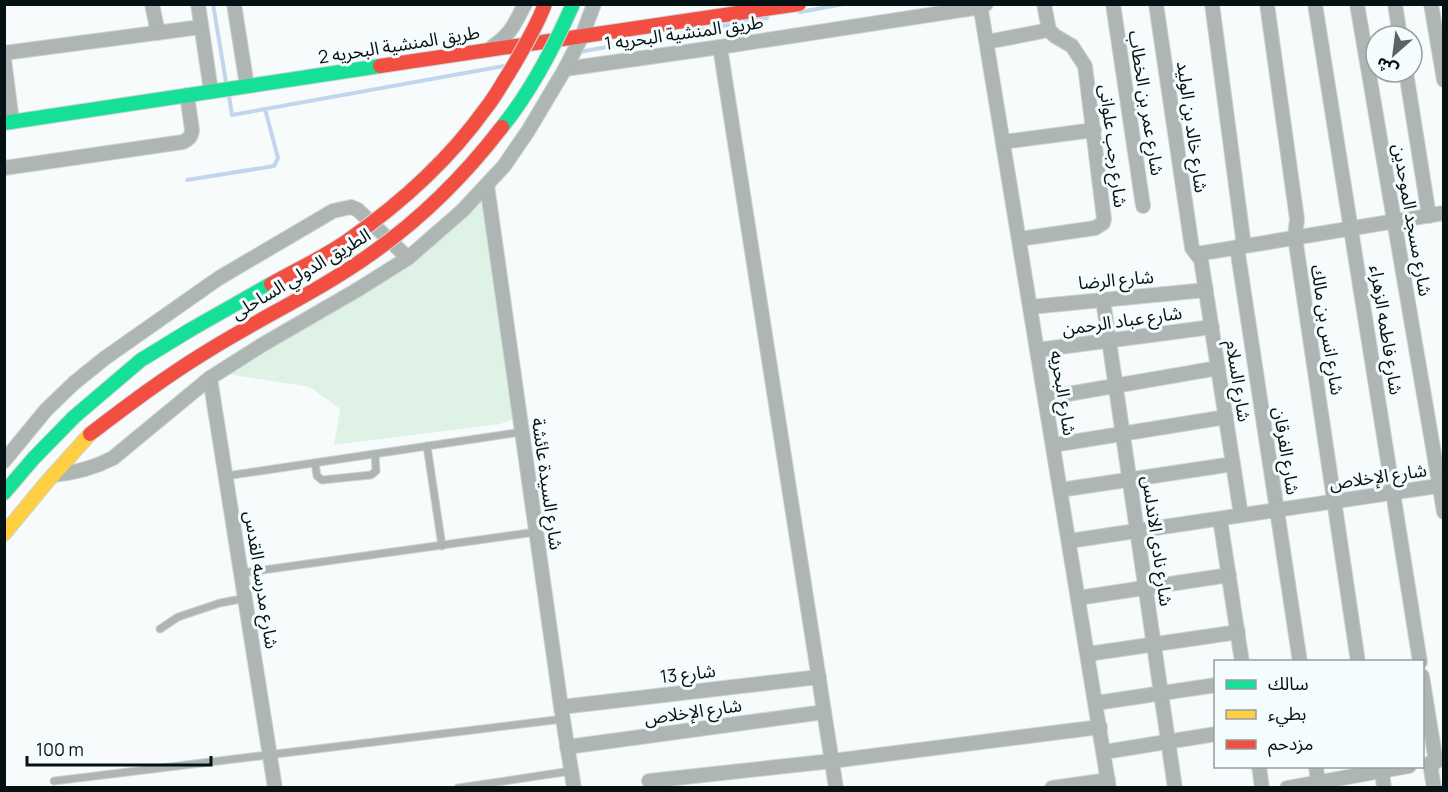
<svg xmlns="http://www.w3.org/2000/svg" width="1448" height="792" viewBox="0 0 1448 792" font-family="Manrope,'Noto Sans Arabic',sans-serif">
	<style>
		.green { fill: #def3e6 }
		.lines { fill: none; stroke-linecap: round; stroke-linejoin: round }
		.stream { stroke: #c2d5ee; stroke-width: 4 }
		.lane-casing { stroke: #d1d5d5; stroke-width: 9 }
		.street-casing { stroke: #d1d5d5; stroke-width: 16 }
		.fast-casing { stroke: #d1d5d5; stroke-width: 16 }
		.slow-casing { stroke: #d1d5d5; stroke-width: 16 }
		.jam-casing { stroke: #d1d5d5; stroke-width: 16 }
		.lane { stroke: #aeb6b4; stroke-width: 7 }
		.street { stroke: #aeb6b4; stroke-width: 14 }
		.fast { stroke: #16e098; stroke-width: 14 }
		.slow { stroke: #ffcf43; stroke-width: 14 }
		.jam { stroke: #f24e42; stroke-width: 14 }
		.fast-bridge-casing { stroke: #d1d5d5; stroke-width: 16; stroke-linecap: butt }
		.jam-bridge-casing { stroke: #d1d5d5; stroke-width: 16; stroke-linecap: butt }
		.fast-bridge { stroke: #16e098; stroke-width: 14 }
		.jam-bridge { stroke: #f24e42; stroke-width: 14 }
		.labels { text-anchor: middle; stroke-width: 6; stroke-linejoin: round; paint-order: stroke }
		.street-label { font-size: 18px; fill: #051214; stroke: #f5fcfd }
	</style>
	<rect width="100%" height="100%" fill="#f7fbfb"/>
	<!-- green -->
	<path class="green" d="M482 199 513 419 500 424 334 445 340 409 310 387 227 374 356 299Z"/>
	<g class="lines">
		<!-- stream -->
		<g class="stream">
			<path d="M213 4 226 82"/>
			<path d="M800 12 844 4"/>
			<path d="M579 52 767 18"/>
			<path d="M229 96 232 115 504 66"/>
			<path d="M187 180 274 166 278 158 265 109"/>
		</g>
		<defs>
			<g id="lane">
				<path d="M427 446 442 546"/>
				<path d="M315 463 317 476 322 480 371 475 376 471 375 454"/>
				<path d="M226 476 522 432"/>
				<path d="M242 573 536 532"/>
				<path d="M160 629 178 617 220 603 246 598"/>
				<path d="M54 781 563 719"/>
				<path d="M458 788 571 771"/>
			</g>
			<g id="street">
				<path d="M152 4 158 33"/>
				<path d="M198 4 211 91"/>
				<path d="M234 4 247 86"/>
				<path d="M980 4 1109 788"/>
				<path d="M1113 4 1143 206"/>
				<path d="M1156 4 1192 248 1201 260 1241 515"/>
				<path d="M1212 4 1244 246"/>
				<path d="M1267 4 1297 219 1295 237 1358 662"/>
				<path d="M1315 4 1420 662"/>
				<path d="M1357 4 1444 512"/>
				<path d="M1395 4 1400 36"/>
				<path d="M1431 4 1444 80"/>
				<path d="M987 42 1049 30"/>
				<path d="M492 47C511 34 514 25 525 4"/>
				<path d="M720 47 836 788"/>
				<path d="M4 53 201 27"/>
				<path d="M4 59 12 122"/>
				<path d="M565 69 720 47 981 7 986 4"/>
				<path d="M1406 72 1429 216"/>
				<path d="M1003 142 1094 130"/>
				<path d="M4 168 183 142C189 139 191 137 192 130L187 95"/>
				<path d="M487 185 561 707 574 788"/>
				<path d="M1019 239 1095 228 1103 223 1104 219 1085 66 1072 46 1055 36 1049 30 1044 4"/>
				<path d="M1237 247 1300 662"/>
				<path d="M1197 254 1444 213"/>
				<path d="M1103 300 1175 788"/>
				<path d="M1030 307 1206 290"/>
				<path d="M1037 350 1212 327"/>
				<path d="M210 378 275 788"/>
				<path d="M1045 398 1218 368"/>
				<path d="M1053 445 1226 417"/>
				<path d="M4 461 46 410 74 383 105 358 219 278 333 211 351 207 358 210 408 258"/>
				<path d="M53 475C74 473 94 468 113 458L210 378 262 345 357 290 408 258 462 211 504 166 528 131 565 69 582 36 594 4"/>
				<path d="M1060 490 1233 464"/>
				<path d="M1220 519 1242 662"/>
				<path d="M1069 541 1444 485"/>
				<path d="M1078 598 1229 575"/>
				<path d="M1088 654 1238 632"/>
				<path d="M1422 676 1436 762"/>
				<path d="M1096 703 1216 685"/>
				<path d="M561 707 819 677"/>
				<path d="M567 747 824 712"/>
				<path d="M1104 752 1216 734"/>
				<path d="M1430 763 1434 788"/>
				<path d="M1259 766 1262 788"/>
				<path d="M1316 766 1318 782"/>
				<path d="M1382 771 1384 788"/>
				<path d="M649 781 832 761 1100 727"/>
				<path d="M1052 788 1108 780"/>
				<path d="M1287 788 1409 766"/>
			</g>
			<g id="fast">
				<path d="M4 123 380 66"/>
				<path d="M4 493 33 459 74 417"/>
			</g>
			<path id="slow" d="M4 534 46 483 90 434"/>
			<path id="jam" d="M380 66 799 4"/>
		</defs>
		<!-- lane casing -->
		<use href="#lane" class="lane-casing"/>
		<!-- street casing -->
		<use href="#street" class="street-casing"/>
		<!-- fast casing -->
		<use href="#fast" class="fast-casing"/>
		<!-- slow casing -->
		<use href="#slow" class="slow-casing"/>
		<!-- jam casing -->
		<use href="#jam" class="jam-casing"/>
		<!-- lane -->
		<use href="#lane" class="lane"/>
		<!-- street -->
		<use href="#street" class="street"/>
		<!-- fast -->
		<use href="#fast" class="fast"/>
		<!-- slow -->
		<use href="#slow" class="slow"/>
		<!-- jam -->
		<use href="#jam" class="jam"/>
		<defs>
			<g id="fast-bridge">
				<path d="M502 127C532 90 554 47 573 4"/>
				<path d="M74 417 141 360 190 330 271 284"/>
			</g>
			<g id="jam-bridge">
				<path d="M271 284C296 270 324 257 347 241 400 204 449 160 486 108 495 97 501 85 509 73 522 51 536 28 545 4"/>
				<path d="M90 434C128 405 165 377 206 352 260 318 319 291 371 254 421 219 465 175 502 127"/>
			</g>
		</defs>
		<!-- fast-bridge casing -->
		<use href="#fast-bridge" class="fast-bridge-casing"/>
		<!-- jam-bridge casing -->
		<use href="#jam-bridge" class="jam-bridge-casing"/>
		<!-- fast-bridge -->
		<use href="#fast-bridge" class="fast-bridge"/>
		<!-- jam-bridge -->
		<use href="#jam-bridge" class="jam-bridge"/>
	</g>
	<g class="labels">
		<!-- street labels -->
		<g class="street-label">
			<text transform="translate(684 33) rotate(-8)" y="6">طريق المنشية البحريه 1</text>
			<text transform="translate(399 45) rotate(-9)" y="6">طريق المنشية البحريه 2</text>
			<text transform="translate(1146 103) rotate(81)" y="6">شارع عمر بن الخطاب</text>
			<text transform="translate(1192 127) rotate(82)" y="6">شارع خالد بن الوليد</text>
			<text transform="translate(1113 146) rotate(83)" y="6">شارع رجب علوانى</text>
			<text transform="translate(1412 220) rotate(80)" y="6">شارع مسجد الموحدين</text>
			<text transform="translate(301 274) rotate(-31)" y="6">الطريق الدولي الساحلى</text>
			<text transform="translate(1116 280) rotate(-5)" y="6">شارع الرضا</text>
			<text transform="translate(1122 321) rotate(-8)" y="6">شارع عباد الرحمن</text>
			<text transform="translate(1327 330) rotate(81)" y="6">شارع انس بن مالك</text>
			<text transform="translate(1386 330) rotate(81)" y="6">شارع فاطمه الزهراء</text>
			<text transform="translate(1238 381) rotate(81)" y="6">شارع السلام</text>
			<text transform="translate(1063 393) rotate(81)" y="6">شارع البحريه</text>
			<text transform="translate(1286 451) rotate(81)" y="6">شارع الفرقان</text>
			<text transform="translate(1378 477) rotate(-8)" y="6">شارع الإخلاص</text>
			<text transform="translate(547 484) rotate(82)" y="6">شارع السيدة عائشة</text>
			<text transform="translate(1157 541) rotate(82)" y="6">شارع نادى الاندلس</text>
			<text transform="translate(261 580) rotate(81)" y="6">شارع مدرسه القدس</text>
			<text transform="translate(688 674) rotate(-7)" y="6">شارع 13</text>
			<text transform="translate(693 712) rotate(-8)" y="6">شارع الإخلاص</text>
		</g>
	</g>
	<!-- border -->
	<rect width="1448" height="792" fill="none" stroke="#051214" stroke-width="12"/>
	<!-- legend -->
	<rect x="1214" y="660" width="210" height="108" fill="#f5fcfd" stroke="#959ea0" stroke-width="1.5"/>
	<rect x="1226" y="680" width="30" height="9" fill="#16e098" stroke="#959ea0" stroke-width="1.5"/>
	<text x="1268" y="690" font-size="18" fill="#051214">سالك</text>
	<rect x="1226" y="710" width="30" height="9" fill="#ffcf43" stroke="#959ea0" stroke-width="1.5"/>
	<text x="1268" y="720" font-size="18" fill="#051214">بطيء</text>
	<rect x="1226" y="740" width="30" height="9" fill="#f24e42" stroke="#959ea0" stroke-width="1.5"/>
	<text x="1268" y="750" font-size="18" fill="#051214">مزدحم</text>
	<!-- north arrow -->
	<g transform="translate(1394 54) rotate(208)"><circle r="28" fill="#f5fcfd" stroke="#959ea0" stroke-width="1.5"/>
	<path d="M0-4.5L10 22L0 15L-10 22Z" fill="#5a6465"/>
	<text y="-9" font-size="16" font-weight="bold" text-anchor="middle" fill="#051214">ش</text>
	</g>
	<!-- scale -->
	<path d="M27 756v9h184v-9" fill="none" stroke="#051214" stroke-width="3"/>
	<text x="36" y="756" font-size="18" fill="#051214" stroke="#f5fcfd" stroke-width="4.5" paint-order="stroke">100 m</text>
</svg>
